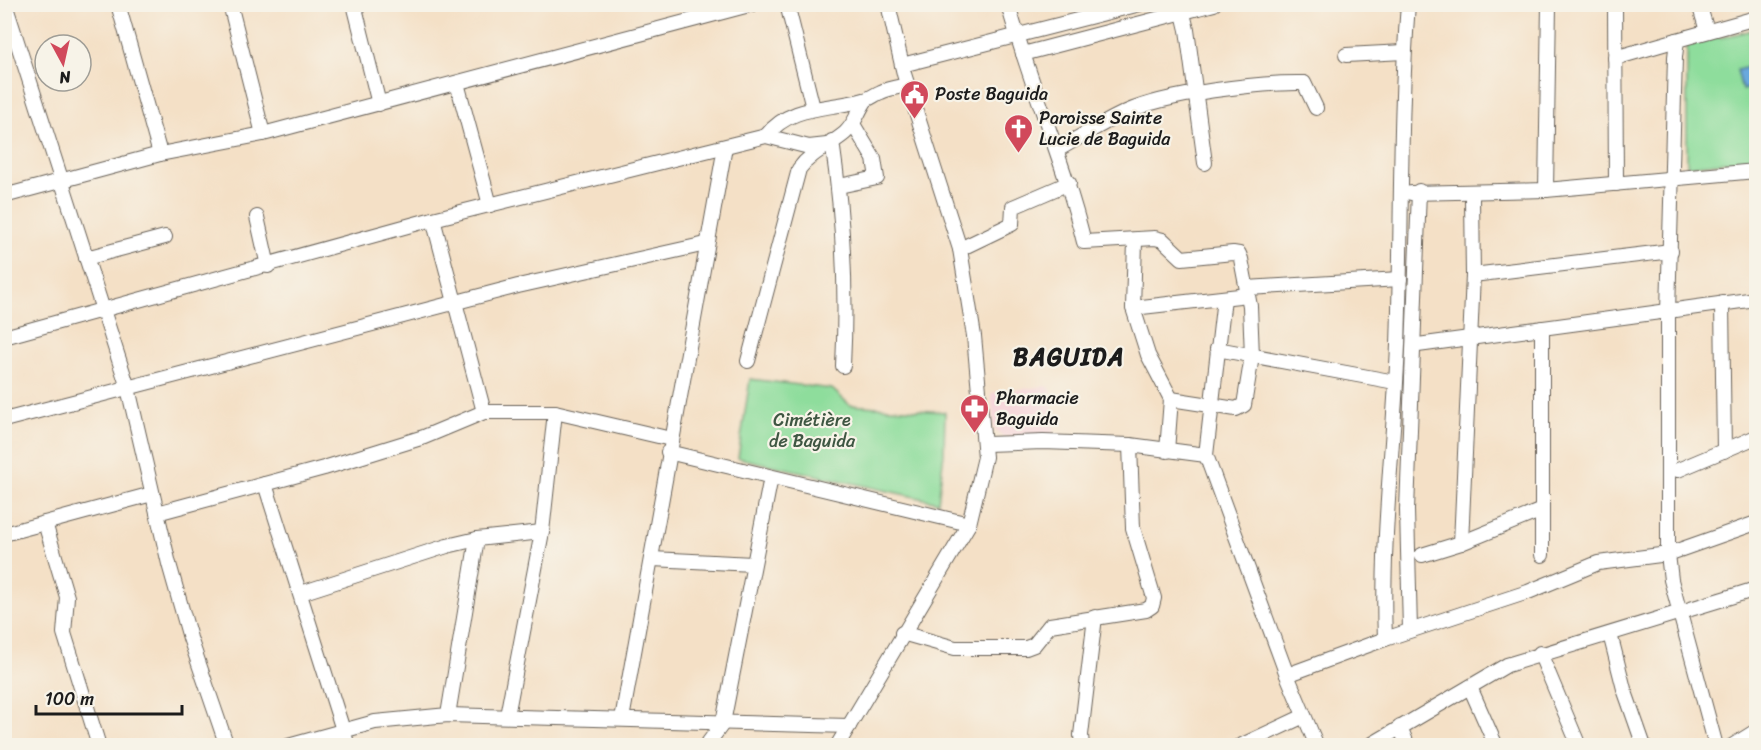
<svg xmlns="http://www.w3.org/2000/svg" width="1761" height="750" viewBox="0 0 1761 750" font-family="Sriracha,sans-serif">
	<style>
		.built { fill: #f6cfd7 }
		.green { fill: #8edd9c; stroke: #557c5c; stroke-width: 1.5 }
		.water { fill: #6ba9dd; stroke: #44627c; stroke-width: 1.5 }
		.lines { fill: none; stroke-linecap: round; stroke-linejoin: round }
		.minor-casing { stroke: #686158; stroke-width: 16 }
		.minor { stroke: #fff; stroke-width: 14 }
		.labels { text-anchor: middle; stroke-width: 4.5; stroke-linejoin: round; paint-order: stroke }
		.poi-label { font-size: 18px; fill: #1c1c1c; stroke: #f7f3e8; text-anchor: start }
		.park-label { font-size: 18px; fill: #3e5642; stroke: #f7f3e8 }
		.district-label { font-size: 24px; font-weight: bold; letter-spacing: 1.5px; fill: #1c1c1c; stroke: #f7f3e8 }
	</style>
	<rect width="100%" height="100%" fill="#f7f3e8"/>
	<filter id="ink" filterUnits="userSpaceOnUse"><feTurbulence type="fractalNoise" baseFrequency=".0167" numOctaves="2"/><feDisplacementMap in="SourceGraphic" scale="12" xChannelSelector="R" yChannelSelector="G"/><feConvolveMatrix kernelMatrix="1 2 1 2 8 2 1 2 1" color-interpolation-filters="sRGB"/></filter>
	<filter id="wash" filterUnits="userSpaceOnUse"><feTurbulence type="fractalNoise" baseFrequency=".008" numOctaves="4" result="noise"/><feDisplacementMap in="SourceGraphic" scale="24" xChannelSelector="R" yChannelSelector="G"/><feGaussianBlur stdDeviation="1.35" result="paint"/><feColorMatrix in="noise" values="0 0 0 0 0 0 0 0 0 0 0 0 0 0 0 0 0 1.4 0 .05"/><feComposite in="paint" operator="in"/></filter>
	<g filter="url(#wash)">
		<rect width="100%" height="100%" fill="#f4e0c6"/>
		<!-- built -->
		<path class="built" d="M1047 386 1051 390 1054 434 1050 436 1003 437 994 428 991 393Z"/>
		<!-- green -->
		<g class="green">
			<path d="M1756 29V159L1687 166V43L1709 32 1720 38Z"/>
			<path d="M750 379 832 389 850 405 945 412 944 453 938 502 738 458Z"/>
		</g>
		<!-- water -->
		<path class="water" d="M1756 65V86L1742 90 1737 70Z"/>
	</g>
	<g filter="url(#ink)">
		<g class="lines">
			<defs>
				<g id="minor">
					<path d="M5 4 128 388 169 564 190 638 227 746"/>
					<path d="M118 4 160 154"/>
					<path d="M230 4 263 134"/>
					<path d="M354 4 379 104"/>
					<path d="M787 4 813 108"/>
					<path d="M1008 4C1030 85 1064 161 1084 242L1155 238 1163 240 1182 258 1233 253 1239 254 1241 259 1250 306 1252 356 1244 405 1236 409 1171 399"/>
					<path d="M1615 4 1616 184"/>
					<path d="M1699 4 1707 31"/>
					<path d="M1181 5 1187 30 1205 163"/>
					<path d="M1023 54 1214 4"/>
					<path d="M1346 55 1404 52"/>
					<path d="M1615 58 1677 40"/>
					<path d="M902 65 1140 4"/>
					<path d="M457 83 490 205"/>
					<path d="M766 136C791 104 828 110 864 100 870 99 875 94 881 92 889 88 899 87 908 85"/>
					<path d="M832 141C843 216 847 291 843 366"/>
					<path d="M1057 150C1080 137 1102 123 1126 112 1166 94 1259 82 1304 83L1316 108"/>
					<path d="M839 186 877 178 874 159 853 124"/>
					<path d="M1546 190 1549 4"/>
					<path d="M1411 193 1546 190 1756 171"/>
					<path d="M4 196 160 154 263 134 753 4"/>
					<path d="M257 217 268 266"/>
					<path d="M433 219 484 412"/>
					<path d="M1135 241 1133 308 1148 355 1171 399 1167 451"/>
					<path d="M960 249 1012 224 1013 207 1069 183"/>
					<path d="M86 258 165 237"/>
					<path d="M1473 275 1671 251"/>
					<path d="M1247 288 1400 279"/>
					<path d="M1224 298 1206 455 1287 675 1317 746"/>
					<path d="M1722 303 1724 451"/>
					<path d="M1133 308 1248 295"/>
					<path d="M1542 328V555"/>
					<path d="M4 337 433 219 766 136 809 147 827 145"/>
					<path d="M1418 345 1756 299"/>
					<path d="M1217 349 1395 382"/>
					<path d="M748 361 799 169C811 152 830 146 845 133 855 124 858 111 866 100"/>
					<path d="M4 420 518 286 706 244"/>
					<path d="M986 444 1043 442 1130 445 1206 455"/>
					<path d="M668 452 969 524"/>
					<path d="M1678 470 1756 437"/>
					<path d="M265 484 348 746"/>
					<path d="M157 513 324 468 424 437 484 412H555L671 439"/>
					<path d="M45 523 67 597 64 633 99 746"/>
					<path d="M4 534 152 494"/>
					<path d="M1461 543 1542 510"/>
					<path d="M1422 555 1461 543 1473 275 1472 198"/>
					<path d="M652 559 753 564"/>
					<path d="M301 593 447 546 477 539 542 532"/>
					<path d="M1410 630 1407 510 1419 191"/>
					<path d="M902 633 955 648H1026L1034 645 1050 625 1146 610 1152 606 1154 598 1133 528 1130 445"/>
					<path d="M1610 634 1624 689 1644 746"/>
					<path d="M1385 639 1528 592 1598 563 1668 554 1756 523"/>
					<path d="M1540 653 1579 746"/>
					<path d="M1287 675 1385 639C1381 540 1394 443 1398 345 1402 231 1399 118 1408 4"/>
					<path d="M1470 687 1496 746"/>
					<path d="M448 715 477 539"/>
					<path d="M507 716 542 532 555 412"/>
					<path d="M622 719 725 147"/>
					<path d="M1400 727 1408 746"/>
					<path d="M288 746 375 722 448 715 849 726"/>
					<path d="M706 746 723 723 771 477"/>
					<path d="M837 746 969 524 985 457 974 336 960 249 904 74 888 4"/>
					<path d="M1082 746 1081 735 1095 617"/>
					<path d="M1240 746 1304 716"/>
					<path d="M1369 746 1507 665 1756 589"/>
					<path d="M1716 746 1671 580 1668 554V312L1675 57 1677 40 1756 18"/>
					<path d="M1732 746 1756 731"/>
				</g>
			</defs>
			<!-- minor casing -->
			<use href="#minor" class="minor-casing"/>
			<!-- minor -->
			<use href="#minor" class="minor"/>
		</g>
	</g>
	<!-- icons -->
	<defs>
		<symbol id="civic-pin" viewBox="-11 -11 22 30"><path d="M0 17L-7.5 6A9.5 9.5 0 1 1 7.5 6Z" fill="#d1495b" stroke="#f7f3e8"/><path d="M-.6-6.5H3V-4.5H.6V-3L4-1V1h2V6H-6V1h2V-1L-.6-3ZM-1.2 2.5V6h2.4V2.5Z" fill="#fff"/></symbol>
		<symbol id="church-pin" viewBox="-11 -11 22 30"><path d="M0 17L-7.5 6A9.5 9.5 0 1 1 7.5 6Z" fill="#d1495b" stroke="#f7f3e8"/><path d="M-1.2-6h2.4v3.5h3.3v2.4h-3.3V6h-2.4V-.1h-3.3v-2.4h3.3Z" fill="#fff"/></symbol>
		<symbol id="pharmacy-pin" viewBox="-11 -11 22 30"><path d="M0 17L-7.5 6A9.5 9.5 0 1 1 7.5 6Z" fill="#d1495b" stroke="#f7f3e8"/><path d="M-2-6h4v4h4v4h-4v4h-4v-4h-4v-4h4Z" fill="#fff"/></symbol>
	</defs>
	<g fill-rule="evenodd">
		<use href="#civic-pin" x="898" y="78" width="33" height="45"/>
		<use href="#church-pin" x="1002" y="112" width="33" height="45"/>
		<use href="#pharmacy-pin" x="958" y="392" width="33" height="45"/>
	</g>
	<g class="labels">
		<!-- poi labels -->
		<g class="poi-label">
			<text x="935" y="100">Poste Baguida</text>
			<text x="1039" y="124">Paroisse Sainte<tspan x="1039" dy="21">Lucie de Baguida</tspan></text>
			<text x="996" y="404">Pharmacie<tspan x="996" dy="21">Baguida</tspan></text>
		</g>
		<!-- park labels -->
		<g class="park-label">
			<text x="812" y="426">Cimétière<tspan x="812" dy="21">de Baguida</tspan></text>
		</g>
		<!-- district labels -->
		<g class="district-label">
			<text x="1069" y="365">BAGUIDA</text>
		</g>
	</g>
	<!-- margin -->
	<rect width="1761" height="750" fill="none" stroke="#f7f3e8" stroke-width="24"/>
	<!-- north arrow -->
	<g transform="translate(63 63) rotate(172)"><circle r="28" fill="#f7f3e8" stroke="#9f9d96" stroke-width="1.5"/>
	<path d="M0-4.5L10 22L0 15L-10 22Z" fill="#d1495b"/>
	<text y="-9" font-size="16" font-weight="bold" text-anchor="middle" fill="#1c1c1c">N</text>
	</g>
	<!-- scale -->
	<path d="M36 705v9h146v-9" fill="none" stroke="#1c1c1c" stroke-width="3"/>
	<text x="45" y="705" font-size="18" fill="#1c1c1c" stroke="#f7f3e8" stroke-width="4.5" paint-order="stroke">100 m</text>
</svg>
